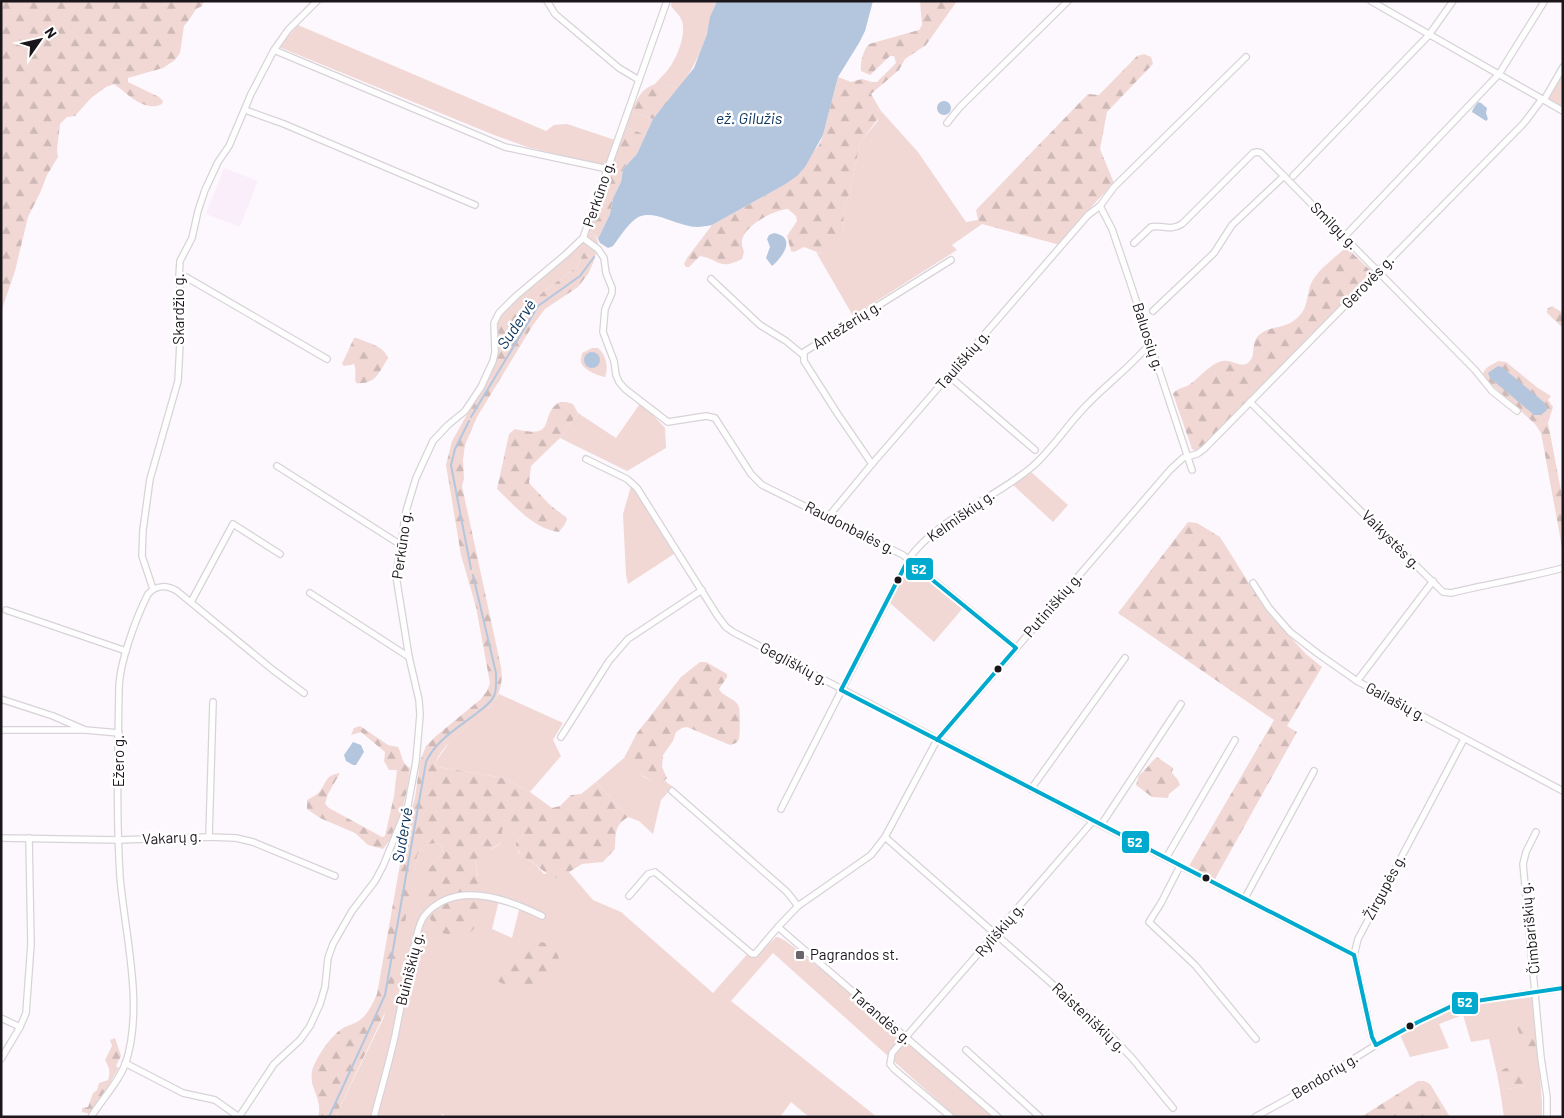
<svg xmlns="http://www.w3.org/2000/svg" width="1564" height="1118" viewBox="0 0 1564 1118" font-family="Barlow,sans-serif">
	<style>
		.built { fill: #fbeefb }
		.green { fill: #f1d8d5; fill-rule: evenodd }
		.forest { fill: url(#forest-firs) }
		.water { fill: #b4c6de }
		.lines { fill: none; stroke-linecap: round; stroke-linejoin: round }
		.stream { stroke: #b4c6de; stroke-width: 2 }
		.street-casing { stroke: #d7d3d7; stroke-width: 8 }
		.street { stroke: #fffeff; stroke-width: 5.5 }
		.bus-1-casing { stroke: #fff; stroke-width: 8 }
		.bus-1 { stroke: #00a9ce; stroke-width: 4 }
		.bus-dot { fill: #1b161b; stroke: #fff; stroke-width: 2 }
		.poi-dot { fill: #6a656a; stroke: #fff; stroke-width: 2 }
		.labels { text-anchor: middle; stroke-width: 5; stroke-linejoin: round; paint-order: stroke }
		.street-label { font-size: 15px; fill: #1b161b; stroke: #fff }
		.poi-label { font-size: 15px; fill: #1b161b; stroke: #fff; text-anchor: start }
		.water-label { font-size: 16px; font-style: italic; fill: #0e3660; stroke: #fff }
		.line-badge { stroke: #fff; stroke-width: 2 }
		.badge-label { font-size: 14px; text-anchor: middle; font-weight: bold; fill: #fff }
	</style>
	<defs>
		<pattern id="forest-firs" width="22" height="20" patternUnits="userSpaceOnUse" patternTransform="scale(1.25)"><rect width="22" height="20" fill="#f1d8d5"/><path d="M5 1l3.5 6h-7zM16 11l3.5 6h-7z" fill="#ceb9b6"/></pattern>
	</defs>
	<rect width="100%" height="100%" fill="#fdf8fd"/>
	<!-- built -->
	<path class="built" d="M224 168 258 181 240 227 206 214Z"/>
	<!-- green -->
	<g class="green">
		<path d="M672 1H717C711 13 710 24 706 36 700 55 691 72 679 89L667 84H655C661 77 669 70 673 62 679 52 688 29 680 17 677 12 673 10 671 5Z"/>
		<path d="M298 25 546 131 554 125 567 124 621 142 612 168 527 147 494 135 279 47Z"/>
		<path d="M1563 70V108L1551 101 1548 96Z"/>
		<path d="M631 111 653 119 646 135 626 127Z"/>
		<path d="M881 111 918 152 966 222 978 220 982 224 952 245 957 250 853 316 816 252 822 254 843 234 844 207 850 192 859 148 862 140 877 122Z"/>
		<path d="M589 230C602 243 599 244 594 261L584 252 577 267 543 292 531 304 526 307H513L506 309 577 247 587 237Z"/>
		<path d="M592 348H598C606 355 609 367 605 377 598 376 582 369 581 362 580 359 582 356 582 353Z"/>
		<path d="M641 402 665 428 666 448 627 471 560 438 578 413 616 438Z"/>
		<path d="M1030 471 1068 505 1053 522 1012 484Z"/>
		<path d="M631 486 641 499 674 554 628 584 626 575 623 514Z"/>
		<path d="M910 566H912L963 608 934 642 889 602Z"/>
		<path d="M499 694 563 723 553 740 561 756 530 792 504 778 438 767 435 763 450 741 489 708Z"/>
		<path d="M624 758C633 768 653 789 665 781L673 787 661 800 653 834 639 821 628 817 596 782Z"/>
		<path d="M514 823 520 825 523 829V834L516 843 518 852 537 866 544 874 569 872 593 900 621 912 713 993 750 951 758 955 776 937C785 937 809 961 820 968L981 1105 991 1117H956L773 953 731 1001 877 1117H809L791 1102 780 1117H448L442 1114 440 1117H335L384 1017 417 856C422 846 427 842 439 844L443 848 442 854 426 873 478 876 475 860C482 852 494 850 502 842V829ZM500 896 521 902 512 938 492 929Z"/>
		<path d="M1534 997 1542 1103V1117H1504L1500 1090 1525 1086 1505 1068 1497 1074 1489 1039 1471 1042 1463 1015 1439 1024 1449 1048 1410 1057 1400 1035 1432 1018 1465 1005Z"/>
	</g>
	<!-- forest -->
	<g class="forest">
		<path d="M1 1H204L202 6 196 9 191 17 184 26 180 53 175 60 163 68 128 78V82L159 97 163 101 162 104C144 113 127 93 114 84L106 87 91 98 75 116 67 117 60 124 57 150 58 157 47 175 40 193 28 217 15 271 1 312Z"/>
		<path d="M920 1H957L926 45 905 59 899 70 871 94 881 111 880 116 862 140 859 148 850 192 844 207 843 234 840 242 835 248 822 254 804 247 794 252 791 251 787 236 797 221 796 216 788 209C774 210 745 225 742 240 741 244 743 248 744 252L742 259C718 271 720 259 700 256L689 267H686L684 264 687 258 712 225 784 185 819 145 823 135 838 77 851 82 862 79 872 82H877L896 63 894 56H890L870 75 861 71C860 63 863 50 869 44L919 30 922 25Z"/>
		<path d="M1144 54 1151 57 1153 64 1107 112 1100 149 1114 183 1094 204 1060 245 982 224 978 220 976 210 1088 94 1099 95 1137 56Z"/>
		<path d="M655 84H667L679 89 653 119 631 111C638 98 641 89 655 84Z"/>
		<path d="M626 127 646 135 637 154 623 169 621 182 613 198 610 214 598 239 589 230Z"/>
		<path d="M1348 249 1370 270 1369 275 1201 449 1195 451 1192 449 1173 394C1178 387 1182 389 1189 385 1198 379 1212 362 1223 361 1232 359 1241 369 1249 362 1256 356 1251 345 1257 337 1270 323 1285 332 1300 315 1307 308 1307 296 1310 286 1315 272 1332 260 1343 250Z"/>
		<path d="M584 252 594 261 588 274 578 287 545 309 533 325 477 417 465 445 463 460 464 479 462 486 501 667C507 707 474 717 451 741 444 747 439 755 435 763L438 767 504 778 530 792 552 808 560 806 571 795 581 794 596 782 628 817C614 826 616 833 615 849L603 862 582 864 569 872 568 877C554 882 546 873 536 865 528 858 516 855 516 843L523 834V829C517 821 510 824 502 830V842L475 860 482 903 478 923 472 931 462 936 453 937 438 931 420 903 426 872 442 854 443 848 439 844C427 842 422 846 417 856L391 1000 335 1117H318C324 1097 305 1086 314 1065 320 1052 331 1036 343 1028 348 1025 355 1024 360 1020 368 1014 373 1003 377 994L405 836 415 797 420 761 426 746 436 736 481 699 487 691 490 683 476 607 461 555 446 465 452 441 494 367 498 356 499 341 497 322 502 314 506 309 513 307H526L531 304 543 292 577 267Z"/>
		<path d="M1552 306 1563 313V328L1547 313V309Z"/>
		<path d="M354 338H357C368 343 384 346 388 358 379 372 376 385 356 383 354 376 357 370 354 364L344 366 342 364Z"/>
		<path d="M1498 361 1506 362 1538 388 1551 396 1548 400 1553 407 1548 423 1563 501V562L1562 547 1541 433 1535 424 1483 377C1482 368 1492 365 1498 361Z"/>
		<path d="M560 402H566L573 404 578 413 560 438 531 466 529 483 550 505 567 518 565 524 559 532C534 529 515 506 497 489L509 434 515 429C560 440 537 415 560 402Z"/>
		<path d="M1188 522 1197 523 1220 537 1267 612 1306 654 1322 667 1287 726 1297 732 1215 879 1189 866 1274 720 1118 613Z"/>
		<path d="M700 662H706L727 674V677L719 689C723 697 736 698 739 707 740 711 740 735 739 739 738 743 733 744 730 745L687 727 682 728 676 732 673 741 663 755 662 767 667 778 661 784H656L634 770 624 758 637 733 681 677Z"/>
		<path d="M360 726 388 745 398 747C403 756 401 763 410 768 408 791 399 832 383 849L368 845 355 833 320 818 307 809V800C311 798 317 795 320 791 327 782 325 775 340 773L328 794 325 804 329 808 382 837 385 836 394 796 397 770H389L384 761 385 752 361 732 351 735 354 728Z"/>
		<path d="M1157 757 1173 768 1172 773 1178 780 1180 785 1169 794 1168 798 1152 797 1136 785 1139 775C1147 770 1149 763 1157 757Z"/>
		<path d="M542 942C553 946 558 951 560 963 553 972 538 988 527 990 520 991 489 982 492 972 494 966 504 966 509 962 515 957 519 950 527 947 531 945 537 944 542 942Z"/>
		<path d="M1518 1021 1525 1023 1534 1038 1538 1056 1534 1061 1529 1059 1516 1025Z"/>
		<path d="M115 1038 121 1056 116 1066 119 1068 112 1079 111 1084 91 1114 82 1112V1108L88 1107 93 1093 97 1090 99 1083 108 1080C111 1072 109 1067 105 1060L112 1046 110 1040Z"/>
		<path d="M1505 1068C1517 1068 1522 1074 1526 1086L1500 1090 1497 1074Z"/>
		<path d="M1418 1081H1424L1430 1084 1450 1117H1361Z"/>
	</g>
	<!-- water -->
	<g class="water">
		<path d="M717 1H873L865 31 859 43 838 77 823 135 805 167 797 176 784 185 712 225C703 227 694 228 685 225 669 222 648 207 633 221 625 228 619 238 613 246L608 248 600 243 598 239 610 214 613 198 621 182 623 169 637 154 653 119 694 68 707 34 710 17Z"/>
		<circle cx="944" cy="108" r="7"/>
		<path d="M1478 102 1481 103 1487 108 1486 113 1488 119 1486 121 1472 112 1473 109Z"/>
		<path d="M774 233C797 237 783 257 772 266L766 258 770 247 767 239 769 235Z"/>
		<circle cx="592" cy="360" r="8"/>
		<path d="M1498 366 1502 367 1546 404 1547 410 1541 415H1534L1490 378 1488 373Z"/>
		<path d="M353 742 361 745 364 752 356 765H353L346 761 344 755Z"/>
	</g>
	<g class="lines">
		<!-- stream -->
		<g class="stream">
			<path d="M471 417 538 306 580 276 594 257"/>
			<path d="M469 421 455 449 451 465 471 569"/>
			<path d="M329 1117 385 995 426 762C436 740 459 727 477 713 483 708 491 703 494 696 497 689 496 681 496 673L473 575"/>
		</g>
		<defs>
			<g id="street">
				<path d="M547 1 555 14 619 68 639 80"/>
				<path d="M1371 1 1563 111"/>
				<path d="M274 50 505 147 608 169"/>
				<path d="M1544 100 1563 67"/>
				<path d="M245 110 284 124 475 205"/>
				<path d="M947 123 960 107 1068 1"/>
				<path d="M1293 176 1429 35 1453 1"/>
				<path d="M1100 206 1112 229 1128 276 1192 470"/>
				<path d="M1345 236 1499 74 1544 2"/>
				<path d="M583 238 598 249 604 258 606 273 612 288V293L605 309 603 332 614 361 616 375 619 382 625 389 668 422 706 416 715 418 751 474 762 485 903 555 1016 648"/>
				<path d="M1134 243 1151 227C1163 224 1169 232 1182 224L1253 153 1257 152 1261 153 1284 176"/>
				<path d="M179 277H186L327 359"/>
				<path d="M711 279 760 325 786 341 803 355"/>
				<path d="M1153 311 1214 253 1232 225 1284 176 1475 370 1492 391 1517 411"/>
				<path d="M949 376 1035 450"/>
				<path d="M1250 402 1443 592 1451 593C1488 584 1526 578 1563 568"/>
				<path d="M586 459 627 479 637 488 717 615 726 627 733 632 1101 825 1354 955"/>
				<path d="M872 464 837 413 804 361V352L951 260"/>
				<path d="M277 466 401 545"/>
				<path d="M828 517 872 464 1088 215 1100 206 1114 187 1246 57"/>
				<path d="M1253 583 1269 608 1290 632 1317 653 1357 681 1563 791"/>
				<path d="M153 589 142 556 143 530 150 479 178 381 181 324V295L179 277 180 261 192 238 198 211 205 190 218 162 229 146 251 94 274 50 288 30 317 1"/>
				<path d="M310 593 409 657"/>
				<path d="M191 602 233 524 280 554"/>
				<path d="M6 610 126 651"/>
				<path d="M1357 681 1433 581"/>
				<path d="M1 699 53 716 83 729"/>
				<path d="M1 730H85L119 733"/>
				<path d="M561 737 609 661 628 639 702 590"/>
				<path d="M1031 789 1125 658"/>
				<path d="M672 791 787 892 798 906"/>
				<path d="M781 809 908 560C937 518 995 499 1033 466 1052 449 1066 427 1083 409 1103 387 1127 370 1146 348L1151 345"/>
				<path d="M1101 825 1181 704"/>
				<path d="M1536 832 1526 852 1523 864 1541 1058 1547 1097V1117"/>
				<path d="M209 837 213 702"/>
				<path d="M885 837 1108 1033 1132 1058 1173 1108"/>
				<path d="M1 838 118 840 209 837 236 838 253 842 335 876"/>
				<path d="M1166 858 1235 740"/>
				<path d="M1180 866 1161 903 1149 922 1195 965 1256 1039"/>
				<path d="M629 896 648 874 655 872 752 954H755L778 927"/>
				<path d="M1245 898 1314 771"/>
				<path d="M1 1018 20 1027"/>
				<path d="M1376 1045 1372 1037 1354 955 1358 939 1464 739"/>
				<path d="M966 1050 1040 1117"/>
				<path d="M1 1059 20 1027 26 1013 31 944 29 838"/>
				<path d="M125 1063 183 1093 215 1100 239 1117 274 1064 300 1040 310 1026 320 1004 325 987 328 958 333 944 352 911 375 881 383 866 408 805 416 761 420 715 419 700 409 657 396 576 406 511 416 478 433 441 448 425 465 411 481 387 493 361 495 352 494 323 499 313 516 296 565 255 583 238 667 1"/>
				<path d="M91 1117C102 1099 119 1082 126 1062 144 1005 125 935 120 877 116 814 118 750 119 687 120 661 136 618 148 594 156 585 167 585 177 591L273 670 304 693"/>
				<path d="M374 1117C381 1090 389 1063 395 1036 401 1005 407 974 415 943 417 934 419 922 425 915 455 880 508 899 542 916"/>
				<path d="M951 1117 894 1069 890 1064 892 1053 1093 821"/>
				<path d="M998 1117 778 927 798 906 871 855 885 837 937 740 1170 470 1183 458 1197 454 1204 449 1524 123 1542 99"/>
				<path d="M1255 1117 1295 1095 1376 1045 1418 1022 1456 1004 1563 988"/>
			</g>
		</defs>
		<!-- street casing -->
		<use href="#street" class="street-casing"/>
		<!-- street -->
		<use href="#street" class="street"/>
		<defs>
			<g id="bus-1">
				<path d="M937 740 1016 648 908 560 841 690 1354 955"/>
				<path d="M1354 955 1372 1037 1376 1045"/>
				<path d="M1376 1045 1418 1022 1456 1004 1563 988"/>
			</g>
		</defs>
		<!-- bus-1 casing -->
		<use href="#bus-1" class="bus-1-casing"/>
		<!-- bus-1 -->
		<use href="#bus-1" class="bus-1"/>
	</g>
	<!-- markers -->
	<g class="bus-dot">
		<circle cx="898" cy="580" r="4.5"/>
		<circle cx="998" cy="669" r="4.5"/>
		<circle cx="1206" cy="878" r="4.5"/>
		<circle cx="1410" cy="1026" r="4.5"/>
	</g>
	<rect class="poi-dot" x="795" y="950" width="10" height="10" rx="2.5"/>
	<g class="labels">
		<!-- street labels -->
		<g class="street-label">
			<text transform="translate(599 194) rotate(-71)" y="5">Perkūno g.</text>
			<text transform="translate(1334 226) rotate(45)" y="5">Smilgų g.</text>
			<text transform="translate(1368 282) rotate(-46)" y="5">Gerovės g.</text>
			<text transform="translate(179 309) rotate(-90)" y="5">Skardžio g.</text>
			<text transform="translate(847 325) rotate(-32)" y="5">Antežerių g.</text>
			<text transform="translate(1148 337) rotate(72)" y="5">Baluosių g.</text>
			<text transform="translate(963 360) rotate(-49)" y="5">Tauliškių g.</text>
			<text transform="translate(961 516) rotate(-35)" y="5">Kelmiškių g.</text>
			<text transform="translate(850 528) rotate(27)" y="5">Raudonbalės g.</text>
			<text transform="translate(1391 540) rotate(45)" y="5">Vaikystės g.</text>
			<text transform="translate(402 545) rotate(-82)" y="5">Perkūno g.</text>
			<text transform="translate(1053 605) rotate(-49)" y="5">Putiniškių g.</text>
			<text transform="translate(794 664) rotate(28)" y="5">Gegliškių g.</text>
			<text transform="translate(1396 702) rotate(28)" y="5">Gailašių g.</text>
			<text transform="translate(119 761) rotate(-90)" y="5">Ežero g.</text>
			<text transform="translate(172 838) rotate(-3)" y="5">Vakarų g.</text>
			<text transform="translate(1385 887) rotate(-62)" y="5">Žirgupės g.</text>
			<text transform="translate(1530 928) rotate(-96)" y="5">Čimbariškių g.</text>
			<text transform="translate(1000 930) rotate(-49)" y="5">Ryliškių g.</text>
			<text transform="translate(410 969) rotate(-76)" y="5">Buiniškių g.</text>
			<text transform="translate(881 1017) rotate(41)" y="5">Tarandės g.</text>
			<text transform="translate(1089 1018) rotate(43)" y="5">Raisteniškių g.</text>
			<text transform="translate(1325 1076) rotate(-31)" y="5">Bendorių g.</text>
		</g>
		<!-- poi labels -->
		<g class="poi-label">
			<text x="810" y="960">Pagrandos st.</text>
		</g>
		<!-- water labels -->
		<g class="water-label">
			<text x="749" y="124">ež. Gilužis</text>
			<text transform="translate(516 324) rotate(-56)" y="6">Sudervė</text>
			<text transform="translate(402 835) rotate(-80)" y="6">Sudervė</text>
		</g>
	</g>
	<g class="line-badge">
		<rect x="905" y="557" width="29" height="24" rx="5" fill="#00a9ce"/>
		<rect x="1121" y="830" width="29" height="24" rx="5" fill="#00a9ce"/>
		<rect x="1451" y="991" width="28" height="24" rx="5" fill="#00a9ce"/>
	</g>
	<g class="badge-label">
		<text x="919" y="574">52</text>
		<text x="1135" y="847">52</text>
		<text x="1465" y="1007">52</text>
	</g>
	<!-- border -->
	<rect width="1564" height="1118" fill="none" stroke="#1b161b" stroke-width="5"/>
	<!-- north arrow -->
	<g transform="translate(40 40) rotate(56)" stroke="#ffffff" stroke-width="4" paint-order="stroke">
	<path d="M0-4L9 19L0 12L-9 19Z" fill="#1b161b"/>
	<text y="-8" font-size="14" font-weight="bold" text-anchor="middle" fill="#1b161b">N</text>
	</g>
</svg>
